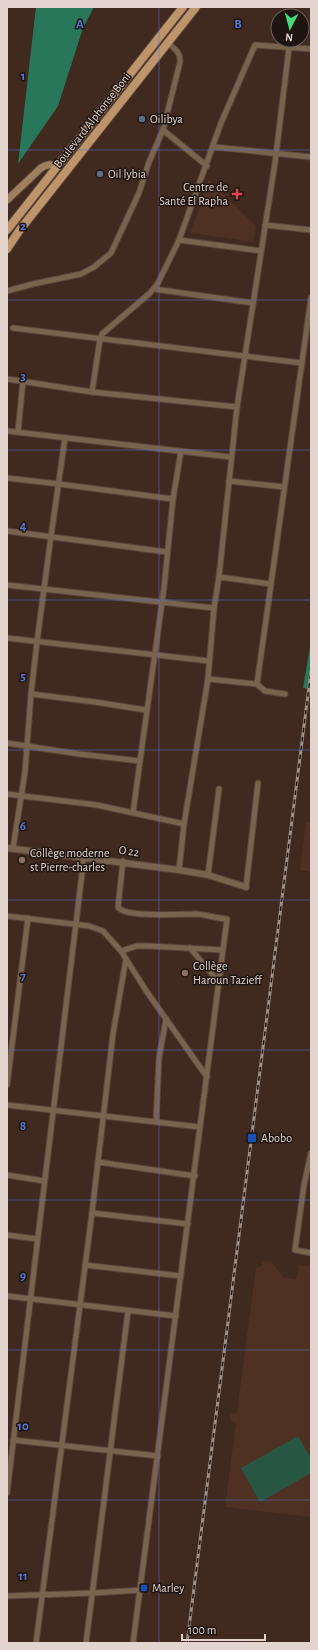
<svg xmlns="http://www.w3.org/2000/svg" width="318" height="1650" viewBox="0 0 318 1650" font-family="'Alegreya Sans',sans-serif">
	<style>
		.built { fill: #4f3124 }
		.green { fill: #275743 }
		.forest { fill: #29775a }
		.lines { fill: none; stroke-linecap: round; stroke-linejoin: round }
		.minor-casing { stroke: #5a443b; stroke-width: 7 }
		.tertiary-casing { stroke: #5a443b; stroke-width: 8 }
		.secondary-casing { stroke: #5a443b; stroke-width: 9 }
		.primary-casing { stroke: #5a443b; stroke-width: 10 }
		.minor { stroke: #77634e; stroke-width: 5 }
		.tertiary { stroke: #77634e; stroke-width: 6 }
		.secondary { stroke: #9f805e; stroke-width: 7 }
		.primary { stroke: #be956a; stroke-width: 8 }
		.rail-casing { stroke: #a18e87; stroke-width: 3 }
		.rail { stroke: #1f1510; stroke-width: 1.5; stroke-dasharray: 4.5; stroke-linecap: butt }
		.grid { fill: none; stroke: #5976d5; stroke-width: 1; stroke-opacity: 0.55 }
		.service-dot { fill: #5c6f8a; stroke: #1f1510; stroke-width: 1.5 }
		.health-dot { fill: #e0444e; stroke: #1f1510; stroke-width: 1.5 }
		.education-dot { fill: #8d6e63; stroke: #1f1510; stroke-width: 1.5 }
		.transit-dot { fill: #1a4fb4; stroke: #1f1510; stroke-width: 1.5 }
		.labels { text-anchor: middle; stroke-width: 3; stroke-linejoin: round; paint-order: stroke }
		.poi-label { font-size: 12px; fill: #e4d4ce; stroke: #1f1510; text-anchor: start }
		.street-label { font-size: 12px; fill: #e4d4ce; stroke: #1f1510 }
		.grid-label { font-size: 13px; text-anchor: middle; font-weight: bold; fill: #5976d5; stroke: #1f1510; stroke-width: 3; stroke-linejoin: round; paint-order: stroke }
	</style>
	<rect width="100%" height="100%" fill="#40291f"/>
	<!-- built -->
	<g class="built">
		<path d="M209 180 256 226 253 242 190 233Z"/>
		<path d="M306 822 311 823V872L300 870Z"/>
		<path d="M263 1261 272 1262 283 1277 288 1278 296 1279 299 1265 311 1266V1517L225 1507 236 1423 230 1419 231 1414 237 1412 256 1268 262 1266Z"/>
	</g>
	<!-- green -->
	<path class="green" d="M298 1436 311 1458V1473L260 1502 241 1468Z"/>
	<!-- forest -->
	<g class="forest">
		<path d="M36 7H94L83 28 58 106 18 164Z"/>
		<path d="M311 641V689L303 688Z"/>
	</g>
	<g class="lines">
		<defs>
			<g id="minor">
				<path d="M163 130 207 166"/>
				<path d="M214 147 311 157"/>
				<path d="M265 225 311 230"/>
				<path d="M179 240 261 251"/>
				<path d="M154 289 253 303"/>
				<path d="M7 291 33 284 81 274 94 267 111 253 139 193 149 162 163 130 180 62C181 53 175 49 168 43"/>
				<path d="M13 328 302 363"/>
				<path d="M7 379 92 392 237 407"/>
				<path d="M92 392 100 339 102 334 150 293 158 283 179 240 221 123 255 45 311 49"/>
				<path d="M7 431 231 457"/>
				<path d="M18 432 23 381"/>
				<path d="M7 478 59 484 173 499"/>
				<path d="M229 481 284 487"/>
				<path d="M7 531 167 552"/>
				<path d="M219 577 271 584"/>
				<path d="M7 585 214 608"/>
				<path d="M7 638 209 661"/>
				<path d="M208 679 257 684 265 691 285 694"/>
				<path d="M257 684 311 298"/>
				<path d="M31 694 95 702 146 710"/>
				<path d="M7 743 79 754 140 761 164 588 173 499 181 451"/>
				<path d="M7 794 97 805 184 824"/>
				<path d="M133 813 140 761"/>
				<path d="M13 848 25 772 31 694 37 642 51 536 65 438"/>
				<path d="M123 861 118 907C124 918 182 914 196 914 206 915 217 918 227 919L133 1643"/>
				<path d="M179 870 184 824 208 679 214 608 219 577 237 407 275 163 289 48"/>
				<path d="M208 875 219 789"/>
				<path d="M246 887 258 783"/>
				<path d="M7 916 89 926 103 931 121 951 147 992 207 1077"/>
				<path d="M190 948 218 981"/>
				<path d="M121 951 137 946H148L222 950"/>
				<path d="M7 1085 28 918"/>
				<path d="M7 1105 200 1127"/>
				<path d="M156 1121 159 1058 166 1019"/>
				<path d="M311 1153 304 1185 295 1250 311 1253"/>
				<path d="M98 1162 195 1176"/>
				<path d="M7 1175 44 1181"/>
				<path d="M92 1213 188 1224"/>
				<path d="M7 1235 37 1239"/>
				<path d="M85 1265 181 1276"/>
				<path d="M7 1296 176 1316"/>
				<path d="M13 1440 158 1456"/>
				<path d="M7 1493 84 857"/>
				<path d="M7 1596 93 1593 141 1590"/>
				<path d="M36 1643 92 1213 113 1034 126 959"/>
				<path d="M86 1643 128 1311"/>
			</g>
			<path id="tertiary" d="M7 848 179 870 208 875 246 887"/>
			<path id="secondary" d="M7 200 41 168C47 164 51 164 58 166"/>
			<g id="primary">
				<path d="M7 230 183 7"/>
				<path d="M7 249 19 231 196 7"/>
			</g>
		</defs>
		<!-- minor casing -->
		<use href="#minor" class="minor-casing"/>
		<!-- tertiary casing -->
		<use href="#tertiary" class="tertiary-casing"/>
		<!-- secondary casing -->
		<use href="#secondary" class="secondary-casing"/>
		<!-- primary casing -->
		<use href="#primary" class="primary-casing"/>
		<!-- minor -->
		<use href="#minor" class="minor"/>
		<!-- tertiary -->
		<use href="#tertiary" class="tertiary"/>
		<!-- secondary -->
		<use href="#secondary" class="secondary"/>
		<!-- primary -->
		<use href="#primary" class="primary"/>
		<defs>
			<path id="rail" d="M187 1643 311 671"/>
		</defs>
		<!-- rail casing -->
		<use href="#rail" class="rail-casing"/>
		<!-- rail -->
		<use href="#rail" class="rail"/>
	</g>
	<!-- grid -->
	<path class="grid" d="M159 7V1643M7 150H311M7 300H311M7 450H311M7 600H311M7 750H311M7 900H311M7 1050H311M7 1200H311M7 1350H311M7 1500H311"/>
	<!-- markers -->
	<g class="service-dot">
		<circle cx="142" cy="119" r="4"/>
		<circle cx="100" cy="174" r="4"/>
	</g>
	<path class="health-dot" d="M235 188h4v4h4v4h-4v4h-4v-4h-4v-4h4z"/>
	<g class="education-dot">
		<circle cx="22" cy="860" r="4"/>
		<circle cx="185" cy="973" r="4"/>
	</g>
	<g class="transit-dot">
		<rect x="247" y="1133" width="10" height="10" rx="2"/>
		<rect x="140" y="1584" width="8" height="8" rx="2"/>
	</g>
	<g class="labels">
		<!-- poi labels -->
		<g class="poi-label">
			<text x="150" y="123">Oilibya</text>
			<text x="108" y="178">Oil lybia</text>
			<text x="228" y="191" text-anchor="end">Centre de<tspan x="228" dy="14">Santé El Rapha</tspan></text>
			<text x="30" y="857">Collège moderne<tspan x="30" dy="14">st Pierre-charles</tspan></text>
			<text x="193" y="970">Collège<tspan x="193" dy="14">Haroun Tazieff</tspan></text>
			<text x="261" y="1142">Abobo</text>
			<text x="152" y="1592">Marley</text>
		</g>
		<!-- street labels -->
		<g class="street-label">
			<text transform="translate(92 120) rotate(-52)" y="4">Boulevard Alphonse Boni</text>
			<text transform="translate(129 851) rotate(8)" y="4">O 22</text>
		</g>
	</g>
	<g class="grid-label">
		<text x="80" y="28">A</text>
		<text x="238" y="28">B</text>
		<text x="23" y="80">1</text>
		<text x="23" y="230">2</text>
		<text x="23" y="380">3</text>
		<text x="23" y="530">4</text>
		<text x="23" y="680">5</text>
		<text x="23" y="830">6</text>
		<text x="23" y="980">7</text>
		<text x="23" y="1130">8</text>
		<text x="23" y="1280">9</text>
		<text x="23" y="1430">10</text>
		<text x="23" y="1580">11</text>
	</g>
	<!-- border -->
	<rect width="318" height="1650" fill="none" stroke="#e4d4ce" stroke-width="16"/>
	<!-- north arrow -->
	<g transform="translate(290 28) rotate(186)"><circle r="19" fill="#1f1510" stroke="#6e615c"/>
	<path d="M0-3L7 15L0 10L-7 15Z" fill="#48d779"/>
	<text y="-6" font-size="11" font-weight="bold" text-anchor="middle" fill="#e4d4ce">N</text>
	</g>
	<!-- scale -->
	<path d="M182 1634v6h83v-6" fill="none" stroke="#e4d4ce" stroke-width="2"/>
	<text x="188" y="1634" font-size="12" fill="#e4d4ce" stroke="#1f1510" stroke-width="3" paint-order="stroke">100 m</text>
</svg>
